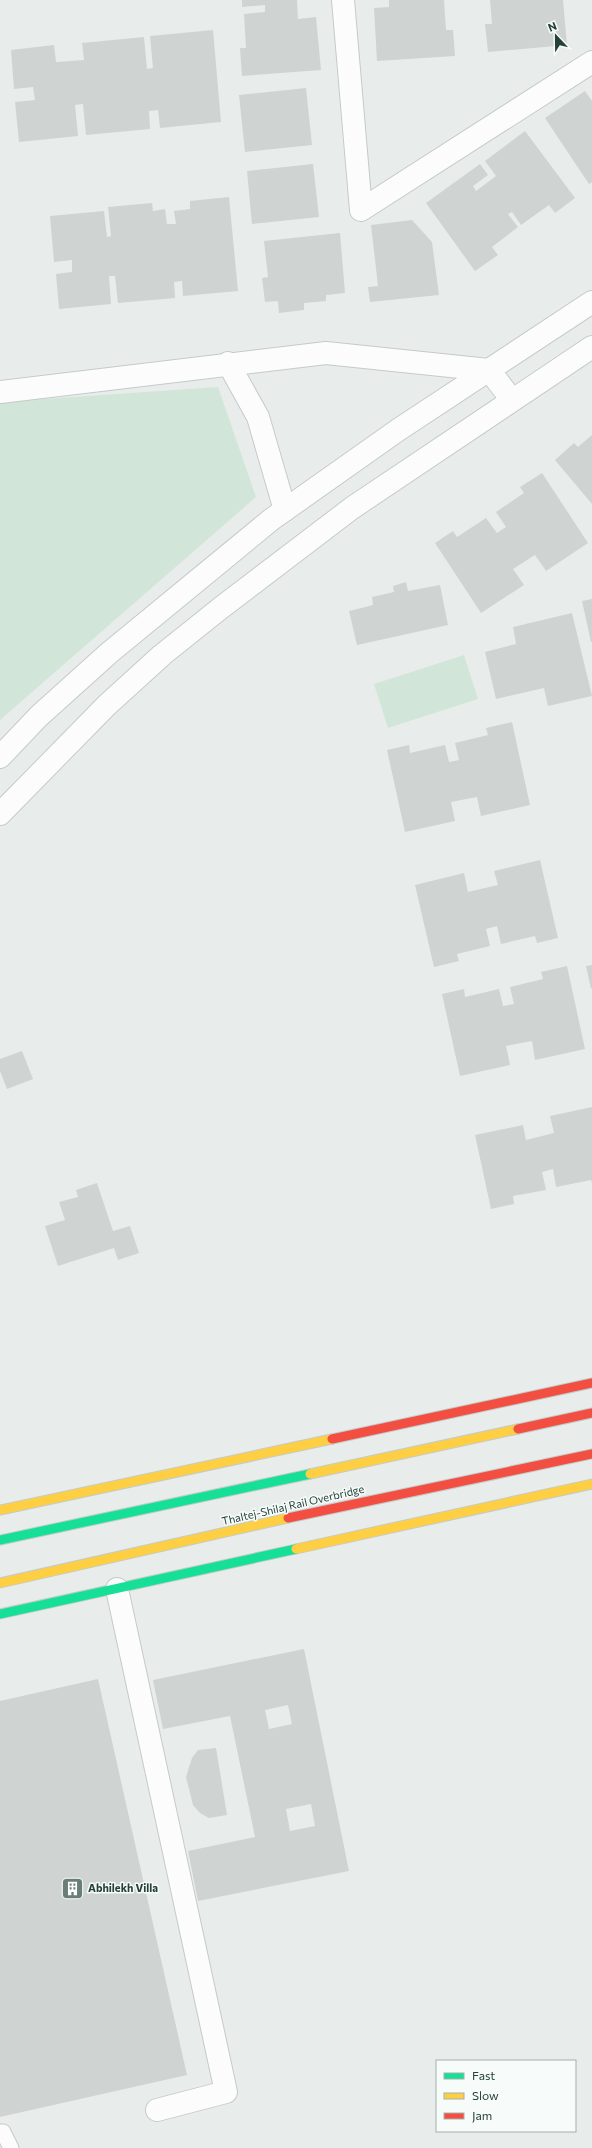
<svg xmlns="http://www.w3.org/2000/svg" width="592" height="2148" viewBox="0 0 592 2148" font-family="Commissioner,sans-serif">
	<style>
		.green { fill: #d1e6d8 }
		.building { fill: #cfd4d2; fill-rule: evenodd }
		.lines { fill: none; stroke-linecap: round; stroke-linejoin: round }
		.lane-casing { stroke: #c5cac8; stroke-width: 17 }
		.street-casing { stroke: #c5cac8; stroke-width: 24 }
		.fast-casing { stroke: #c3cbc8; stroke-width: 11 }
		.slow-casing { stroke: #c3cbc8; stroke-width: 11 }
		.jam-casing { stroke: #c3cbc8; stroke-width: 11 }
		.lane { stroke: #fcfcfc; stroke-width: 15 }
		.street { stroke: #fcfcfc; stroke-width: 22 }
		.fast { stroke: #16e098; stroke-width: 9 }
		.slow { stroke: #ffcf43; stroke-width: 9 }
		.jam { stroke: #f24e42; stroke-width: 9 }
		.labels { text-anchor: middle; stroke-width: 3; stroke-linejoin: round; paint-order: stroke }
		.street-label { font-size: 11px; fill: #24423a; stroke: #f7fbf9 }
		.poi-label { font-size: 11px; font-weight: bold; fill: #24423a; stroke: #f7fbf9; text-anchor: start }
	</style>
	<rect width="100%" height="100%" fill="#e8edeb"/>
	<!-- green -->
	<g class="green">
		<path d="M218 387 256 497 0 720V402Z"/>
		<path d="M464 655 478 699 388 728 374 684Z"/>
	</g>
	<!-- building -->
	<g class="building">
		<path d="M242 0H297L298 19 316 17 321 70 242 76 240 48H246L244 14 265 12V5L242 7Z"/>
		<path d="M389 0H444L446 30H453L455 56 377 61 374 8 389 7Z"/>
		<path d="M490 0H563L567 45 488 52 485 24H492Z"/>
		<path d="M213 30 221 122 160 128 158 110 149 111 150 129 86 135 83 104 75 105 78 136 19 142 15 102 35 100 33 87 14 89 11 50 54 45 56 62 84 60 82 43 144 37 147 69 153 68 150 36Z"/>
		<path d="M306 88 312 145 245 152 239 95Z"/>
		<path d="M585 91 592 101V182L589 184 545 118Z"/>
		<path d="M525 131 575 198 555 213 549 205 521 225 512 212 508 214 518 227 492 247 498 255 475 271 426 203 480 164 488 175 473 186 476 191 496 176 485 161Z"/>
		<path d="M313 164 319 217 252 224 247 171Z"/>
		<path d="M229 197 238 291 183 296 182 281 174 282 175 298 118 303 115 276H109L111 304 59 309 56 274 72 272V260L54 262 50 216 104 211 107 237 111 236 108 207 152 203 153 211 165 209 167 224H176L174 211 190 209V201Z"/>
		<path d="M412 220 432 242 439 295 370 302 368 287 378 286 371 225Z"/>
		<path d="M340 233 345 293 326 295V301L304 303V310L279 313 278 301 265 302 262 278 268 277 264 241Z"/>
		<path d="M592 435V504L555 460 574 443 578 447Z"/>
		<path d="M542 473 588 543 546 571 535 555 513 569 524 585 481 613 435 543 453 531 457 537 486 518 497 533 506 527 496 512 524 493 520 487Z"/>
		<path d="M406 582 408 591 440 585 448 625 357 645 349 611 373 605 372 597 394 592 393 586Z"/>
		<path d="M592 599V642H591L582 601Z"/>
		<path d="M572 613 592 696 548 706 544 688 496 699 485 652 516 644 513 627Z"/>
		<path d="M512 722 530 805 481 816 477 797 451 802 455 821 405 832 387 750 409 745 410 753 445 745 449 762 459 760 455 743 488 735 486 728Z"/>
		<path d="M540 860 558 938 537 943 535 936 501 944 497 926 486 929 490 946 457 954 459 961 434 967 415 885 464 873 468 892 498 885 494 871Z"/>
		<path d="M592 965V988L591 989 586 966Z"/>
		<path d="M567 966 585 1049 535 1060 532 1041 506 1046 510 1065 460 1076 442 994 464 989 465 997 499 989 503 1006 514 1004 510 987 543 979 541 972Z"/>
		<path d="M22 1051 33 1079 7 1089 0 1071V1059Z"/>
		<path d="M592 1107V1183L591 1180 556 1187 553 1169 542 1172 546 1190 513 1196 514 1204 491 1209 475 1135 523 1125 526 1140 554 1133 550 1116Z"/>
		<path d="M97 1183 113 1231 130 1226 139 1253 118 1260 114 1248 58 1266 45 1226 65 1220 59 1202 78 1197 76 1190Z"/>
		<path d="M304 1649 349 1871 198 1901 188 1851 255 1837 230 1716 163 1729 153 1680ZM288 1705 292 1724 269 1729 265 1710ZM311 1804 315 1826 290 1831 286 1809Z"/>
		<path d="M98 1679 187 2075 0 2117V1701Z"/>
		<path d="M216 1748 227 1815 209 1818 200 1813 193 1805 186 1777 192 1758 198 1750Z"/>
	</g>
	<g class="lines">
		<defs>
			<path id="lane" d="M0 2132H3L11 2148"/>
			<g id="street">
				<path d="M343 0 361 210 592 62"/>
				<path d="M228 363 258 417 285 510"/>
				<path d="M0 392 326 353 489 370 512 400"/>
				<path d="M0 757 39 716 109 653 272 519 398 430 592 302"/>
				<path d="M0 814 107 705 162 655 222 607 352 508 592 347"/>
				<path d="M117 1589 226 2092 157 2110"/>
			</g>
			<g id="fast">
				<path d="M0 1540 310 1474"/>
				<path d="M0 1614 296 1549"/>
			</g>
			<g id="slow">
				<path d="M310 1474 518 1429"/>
				<path d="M0 1510 332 1439"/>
				<path d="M296 1549 592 1484"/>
				<path d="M0 1583 288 1518"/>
			</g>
			<g id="jam">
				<path d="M518 1429 592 1413"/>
				<path d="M332 1439 592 1383"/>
				<path d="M288 1518 592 1454"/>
			</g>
		</defs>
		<!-- lane casing -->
		<use href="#lane" class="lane-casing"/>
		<!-- street casing -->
		<use href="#street" class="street-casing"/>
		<!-- fast casing -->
		<use href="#fast" class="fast-casing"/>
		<!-- slow casing -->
		<use href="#slow" class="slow-casing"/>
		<!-- jam casing -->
		<use href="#jam" class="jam-casing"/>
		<!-- lane -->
		<use href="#lane" class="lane"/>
		<!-- street -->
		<use href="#street" class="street"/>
		<!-- fast -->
		<use href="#fast" class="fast"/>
		<!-- slow -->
		<use href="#slow" class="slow"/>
		<!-- jam -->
		<use href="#jam" class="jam"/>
	</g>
	<!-- icons -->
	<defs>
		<symbol id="building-square" viewBox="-11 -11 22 22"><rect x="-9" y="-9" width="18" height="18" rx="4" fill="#697e78" stroke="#f7fbf9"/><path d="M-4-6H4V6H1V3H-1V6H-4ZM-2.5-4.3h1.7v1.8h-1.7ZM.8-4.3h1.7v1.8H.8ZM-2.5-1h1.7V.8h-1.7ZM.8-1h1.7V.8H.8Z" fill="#fff"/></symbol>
	</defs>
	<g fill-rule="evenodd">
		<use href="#building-square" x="60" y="1876" width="25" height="25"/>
	</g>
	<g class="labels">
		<!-- street labels -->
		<g class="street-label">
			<text transform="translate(293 1505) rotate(-13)" y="4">Thaltej-Shilaj Rail Overbridge</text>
		</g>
		<!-- poi labels -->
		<g class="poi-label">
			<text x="88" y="1892">Abhilekh Villa</text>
		</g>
	</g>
	<!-- legend -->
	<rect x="436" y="2060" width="140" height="72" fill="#f7fbf9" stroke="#a3b1ad"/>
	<rect x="444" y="2073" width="20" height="6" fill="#16e098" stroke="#a3b1ad"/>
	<text x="472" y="2080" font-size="12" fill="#24423a">Fast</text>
	<rect x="444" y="2093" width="20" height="6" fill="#ffcf43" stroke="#a3b1ad"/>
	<text x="472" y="2100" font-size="12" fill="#24423a">Slow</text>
	<rect x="444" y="2113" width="20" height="6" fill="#f24e42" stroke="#a3b1ad"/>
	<text x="472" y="2120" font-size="12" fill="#24423a">Jam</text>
	<!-- north arrow -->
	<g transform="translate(556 36) rotate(338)" stroke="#f7fbf9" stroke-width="3" paint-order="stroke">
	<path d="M0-3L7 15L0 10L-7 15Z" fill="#24423a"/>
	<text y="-6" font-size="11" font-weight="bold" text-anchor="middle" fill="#24423a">N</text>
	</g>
</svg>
